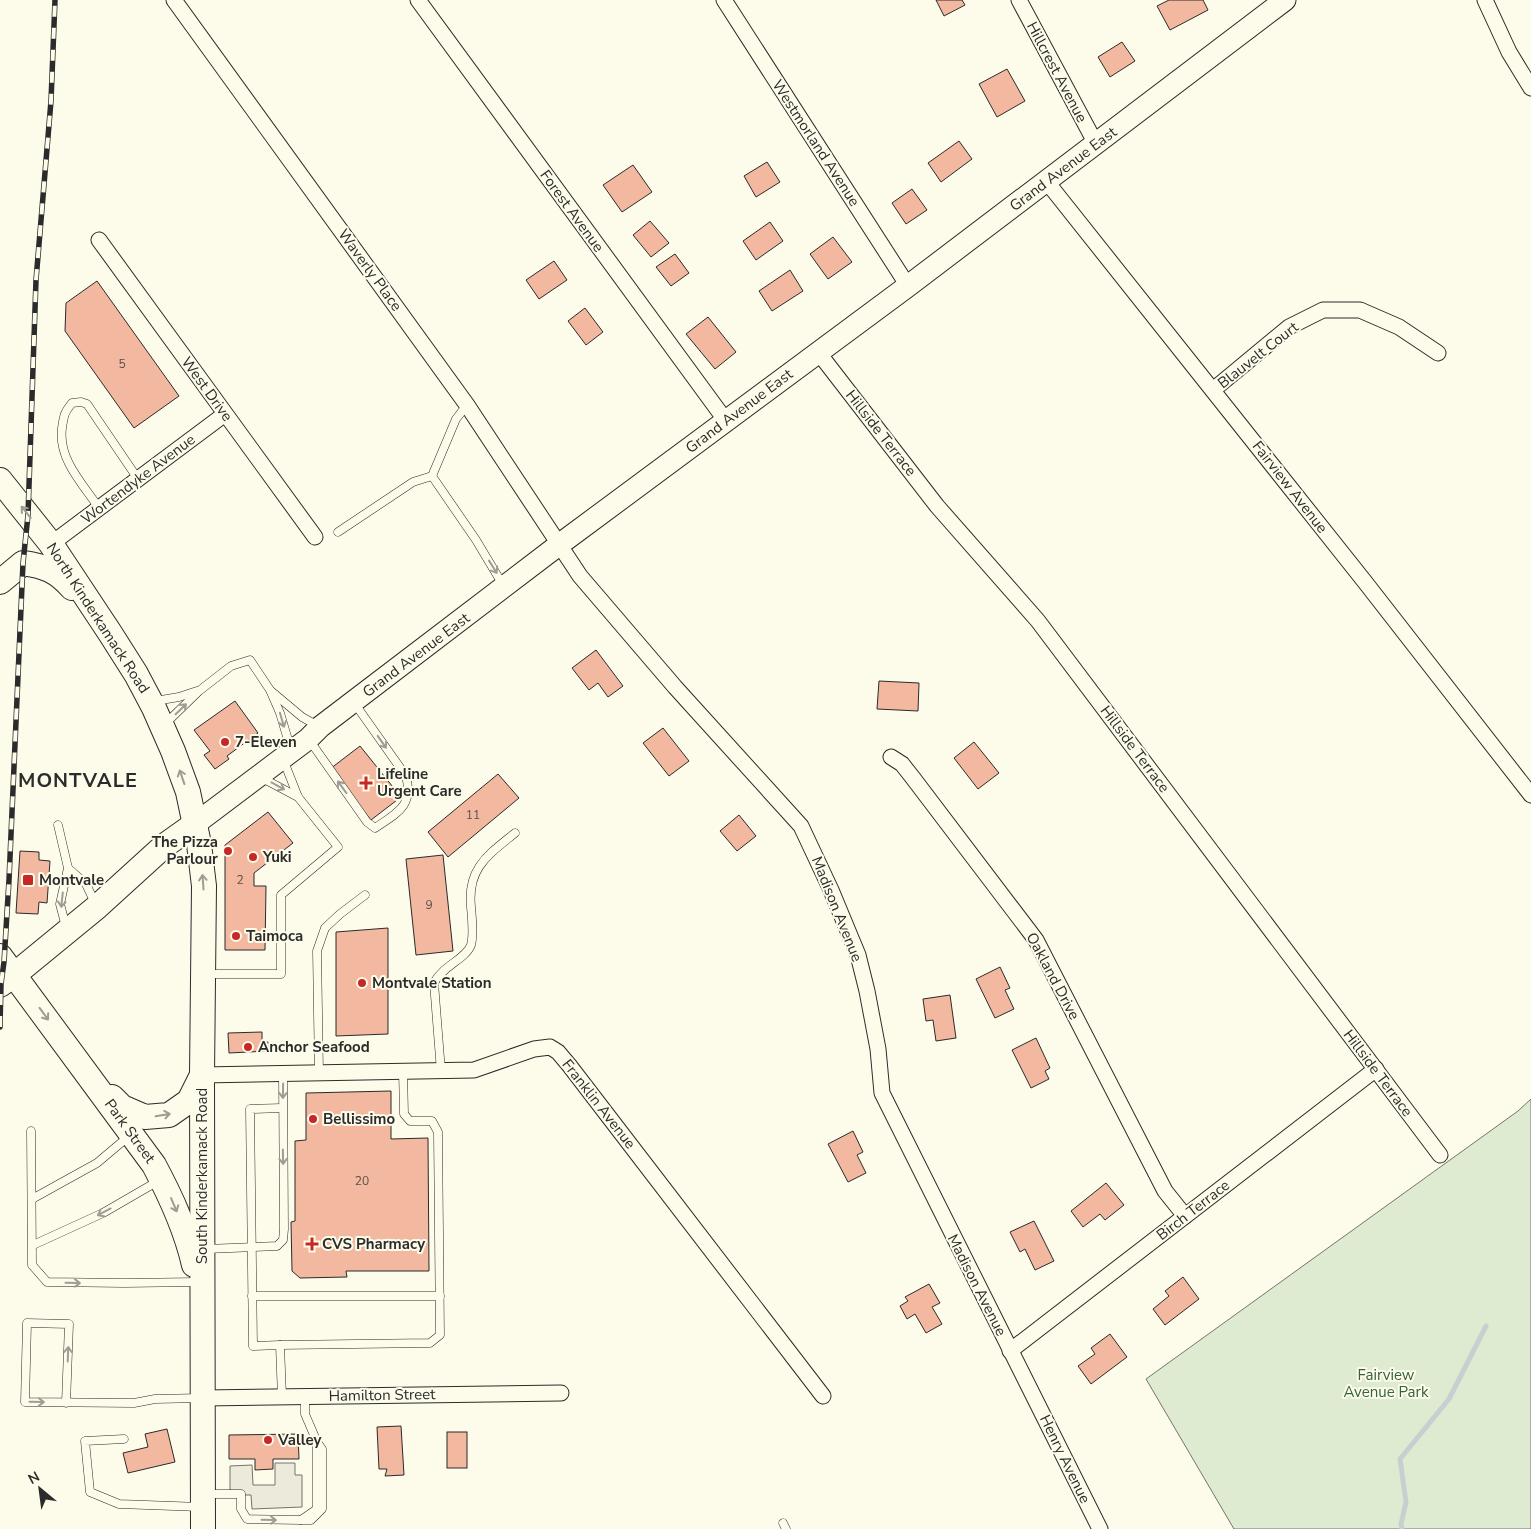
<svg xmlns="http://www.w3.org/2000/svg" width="1531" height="1529" viewBox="0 0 1531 1529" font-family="'Nunito Sans',sans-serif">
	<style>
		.green { fill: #deebd1; stroke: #74746e }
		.parking { fill: #eceadb; stroke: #74746e }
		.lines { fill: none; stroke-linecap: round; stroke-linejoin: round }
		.stream { stroke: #c7d0d0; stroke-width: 5 }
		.building { fill: #f2b8a0; stroke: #2b2b2b }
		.lane-casing { stroke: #2b2b2b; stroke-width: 9 }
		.street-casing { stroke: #2b2b2b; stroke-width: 17 }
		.secondary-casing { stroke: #2b2b2b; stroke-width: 23 }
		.primary-casing { stroke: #2b2b2b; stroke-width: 26 }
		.lane { stroke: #fdfbea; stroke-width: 8 }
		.street { stroke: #fdfbea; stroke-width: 15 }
		.secondary { stroke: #fdfbea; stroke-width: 21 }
		.primary { stroke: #fdfbea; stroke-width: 24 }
		.rail-casing { stroke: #2b2b2b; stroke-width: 5.5 }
		.rail { stroke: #fdfbea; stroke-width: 4; stroke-dasharray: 11; stroke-linecap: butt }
		.oneway { stroke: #9e9d94 }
		.poi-dot { fill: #c62828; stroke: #fdfbea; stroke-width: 2 }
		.labels { text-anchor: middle; stroke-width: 4; stroke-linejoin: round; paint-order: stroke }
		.number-label { font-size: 12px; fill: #5d4e48 }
		.street-label { font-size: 15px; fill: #2b2b2b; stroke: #fdfbea }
		.poi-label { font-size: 15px; font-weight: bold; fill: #2b2b2b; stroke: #fdfbea; text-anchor: start }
		.park-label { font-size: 15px; fill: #34623c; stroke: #fdfbea }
		.district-label { font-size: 20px; font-weight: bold; letter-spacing: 1px; fill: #2b2b2b; stroke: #fdfbea }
	</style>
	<rect width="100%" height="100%" fill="#fdfbea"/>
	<!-- green -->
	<path class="green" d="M1531 1099V1529H1234L1146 1379 1518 1111Z"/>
	<!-- parking -->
	<path class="parking" d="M275 1463H295V1475H302V1507L252 1509 251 1495H230V1466L252 1465 253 1485H275Z"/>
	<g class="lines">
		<!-- stream -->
		<path class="stream" d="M1402 1529 1401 1524 1406 1502 1400 1459 1449 1399 1486 1326"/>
	</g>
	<!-- building -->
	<g class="building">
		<path d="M936 0H962L965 5 944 16Z"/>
		<path d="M1169 0H1203L1208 10 1170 30 1157 6Z"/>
		<path d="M1122 42 1135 61 1110 77 1098 57Z"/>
		<path d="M1007 69 1025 101 997 117 979 84Z"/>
		<path d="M959 141 972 159 941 182 928 163Z"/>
		<path d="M767 162 780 182 756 197 744 176Z"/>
		<path d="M633 165 652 192 622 212 603 185Z"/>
		<path d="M912 189 927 210 906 224 892 203Z"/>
		<path d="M650 221 669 243 651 257 633 235Z"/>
		<path d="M770 222 783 241 756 260 743 241Z"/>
		<path d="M833 237 852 262 828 279 810 254Z"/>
		<path d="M675 254 689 273 671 286 656 267Z"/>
		<path d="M554 261 567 280 539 299 526 280Z"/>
		<path d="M790 270 803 291 772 311 759 291Z"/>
		<path d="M97 281 179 396 134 428 65 331 66 303Z"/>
		<path d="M585 308 603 332 586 345 568 321Z"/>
		<path d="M708 317 736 352 715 369 686 334Z"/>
		<path d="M596 650 623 686 608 697 598 683 589 690 572 668Z"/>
		<path d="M879 681 919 683 918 711 877 709Z"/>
		<path d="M235 701 258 733 227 756 229 759 215 769 204 755 210 751 194 730Z"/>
		<path d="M663 728 689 761 669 776 643 743Z"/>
		<path d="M974 742 999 773 978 789 954 758Z"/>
		<path d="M360 746 401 797 371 820 330 769Z"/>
		<path d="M498 774 519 798 448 857 428 832Z"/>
		<path d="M268 812 293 843 254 873V886H266L265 950H225V845Z"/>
		<path d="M739 815 756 836 737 851 720 831Z"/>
		<path d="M20 851 39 852V860L50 861 47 903 39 902 38 914 16 913Z"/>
		<path d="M443 855 453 951 416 955 406 859Z"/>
		<path d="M388 928V1034L336 1036V932Z"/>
		<path d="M1000 967 1010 988 1005 990 1014 1009 995 1018 976 979Z"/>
		<path d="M950 995 956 1038 936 1041 933 1020 926 1021 923 999Z"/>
		<path d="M262 1032V1042H268V1051L229 1053 228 1033Z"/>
		<path d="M1036 1038 1050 1068 1045 1071 1049 1079 1031 1088 1012 1050Z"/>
		<path d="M391 1091V1139L428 1138 429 1271H346L347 1277 300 1278 292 1271 291 1222 295 1221V1141L306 1140V1093Z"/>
		<path d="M853 1131 863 1152 857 1155 866 1173 848 1182 828 1144Z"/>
		<path d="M1106 1183 1124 1205 1105 1220 1100 1214 1083 1227 1071 1211Z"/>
		<path d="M1034 1221 1054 1261 1035 1270 1025 1249 1020 1252 1010 1232Z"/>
		<path d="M1183 1277 1199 1299 1165 1325 1153 1309 1169 1296 1165 1291Z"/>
		<path d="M929 1284 940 1303 932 1307 942 1324 926 1333 915 1314 907 1319 900 1306 908 1301 905 1297Z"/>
		<path d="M1110 1334 1127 1357 1091 1384 1078 1366 1095 1354 1091 1348Z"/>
		<path d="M401 1426 404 1475 385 1476 387 1469H379L377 1427Z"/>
		<path d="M167 1429 175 1462 128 1473 123 1453 148 1447 145 1434Z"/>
		<rect x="447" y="1432" width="20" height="36"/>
		<path d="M298 1434 299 1459H273V1469L255 1470V1459H229V1435Z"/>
	</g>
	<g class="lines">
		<defs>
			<g id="lane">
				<path d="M432 476 476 540 503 585"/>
				<path d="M99 508C82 483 58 459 62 428 64 415 64 413 72 403L81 402 87 404 138 479"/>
				<path d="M338 532 413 482 432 476 456 419 467 405"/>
				<path d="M271 691 302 717 318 726"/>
				<path d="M155 701 179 697 197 691"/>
				<path d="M164 725 199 691 231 666 250 660 270 690 280 713 291 750"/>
				<path d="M310 741 367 822 375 828C397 813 414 806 406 776L355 704"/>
				<path d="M262 778 298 797"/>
				<path d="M58 825 68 868 60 904 66 927"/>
				<path d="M68 868 86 884 95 903"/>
				<path d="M205 974H281V895L338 847 298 797 283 759"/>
				<path d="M441 1071 434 983C442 966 466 959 471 945 474 934 472 919 471 907 467 868 488 855 515 833"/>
				<path d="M319 1073 317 951 325 928 340 914 365 895"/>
				<path d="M31 1131 32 1265 47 1282 124 1283 197 1282"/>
				<path d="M32 1199 97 1163 129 1136"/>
				<path d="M33 1245 103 1213 160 1180"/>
				<path d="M206 1249 277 1246 283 1240 284 1229 283 1074"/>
				<path d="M252 1296H440"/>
				<path d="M280 1345 430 1343 440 1335 438 1132 432 1121H410L404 1114 403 1071"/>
				<path d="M282 1397 280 1345 253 1346 250 1109 282 1108"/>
				<path d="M66 1403 69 1324 27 1323 25 1402 134 1403 155 1399 201 1398"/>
				<path d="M124 1439 85 1441 90 1492 119 1504 201 1507"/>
				<path d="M205 1494H241V1509L247 1519 301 1520 317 1509V1442L305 1414V1396"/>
				<path d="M301 1520H311L322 1509V1449L317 1442"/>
				<path d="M783 1523 786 1529"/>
			</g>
			<g id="street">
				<path d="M174 0 467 405 580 576 675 687 801 826 831 890 858 955 867 991 878 1049 882 1093 1100 1529"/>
				<path d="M418 0 726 421"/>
				<path d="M724 0 908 286"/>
				<path d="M1019 0 1096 144"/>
				<path d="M1485 0 1509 52 1531 88"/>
				<path d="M1047 182 1365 582 1531 795"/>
				<path d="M99 240 315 537"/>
				<path d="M818 352 937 506 1038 621 1440 1155"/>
				<path d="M1213 390 1289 327 1323 310H1360L1399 327 1438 353"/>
				<path d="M51 544 225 414"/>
				<path d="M891 757 902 764 913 778 1036 940 1165 1191 1185 1216"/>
				<path d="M202 1075 474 1070 534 1049 550 1047 558 1052 569 1065 823 1396"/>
				<path d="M1010 1351 1376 1069"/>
				<path d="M203 1398 561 1393"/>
			</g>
			<path id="secondary" d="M195 824 308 739 320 727 560 544 908 286 1285 0"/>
			<g id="primary">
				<path d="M0 480 51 544 110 633 136 674 154 708 173 751 188 792 199 844 204 886 202 1075 203 1529"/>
				<path d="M0 582 23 563C45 566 57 571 72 588"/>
				<path d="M0 956 154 1165C171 1197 186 1229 194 1265"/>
				<path d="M0 985 14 975 97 907 164 846 195 824"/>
				<path d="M112 1097 122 1107 145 1117 169 1115 189 1101 201 1077"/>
			</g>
		</defs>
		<!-- lane casing -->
		<use href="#lane" class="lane-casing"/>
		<!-- street casing -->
		<use href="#street" class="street-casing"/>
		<!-- secondary casing -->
		<use href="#secondary" class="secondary-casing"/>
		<!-- primary casing -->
		<use href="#primary" class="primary-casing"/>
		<!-- lane -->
		<use href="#lane" class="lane"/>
		<!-- street -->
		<use href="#street" class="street"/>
		<!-- secondary -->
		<use href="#secondary" class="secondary"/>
		<!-- primary -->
		<use href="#primary" class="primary"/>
		<defs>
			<path id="rail" d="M0 1027 1 984 4 962 9 880 23 563 28 515 36 280 51 101 55 0"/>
		</defs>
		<!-- rail casing -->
		<use href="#rail" class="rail-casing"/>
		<!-- rail -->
		<use href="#rail" class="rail"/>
	</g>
	<!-- one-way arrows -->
	<defs><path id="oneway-shaft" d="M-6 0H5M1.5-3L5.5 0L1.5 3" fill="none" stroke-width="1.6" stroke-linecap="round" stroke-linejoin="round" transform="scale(1.25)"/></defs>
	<g class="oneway">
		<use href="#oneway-shaft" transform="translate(26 512) rotate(-129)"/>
		<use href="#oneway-shaft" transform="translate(493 567) rotate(58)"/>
		<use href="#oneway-shaft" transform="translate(181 709) rotate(-44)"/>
		<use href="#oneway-shaft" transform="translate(282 720) rotate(74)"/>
		<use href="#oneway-shaft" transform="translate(382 742) rotate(55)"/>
		<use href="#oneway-shaft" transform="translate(182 777) rotate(-109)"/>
		<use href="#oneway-shaft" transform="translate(278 786) rotate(29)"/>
		<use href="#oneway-shaft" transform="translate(342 787) rotate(-126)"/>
		<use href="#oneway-shaft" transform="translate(203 882) rotate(-94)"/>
		<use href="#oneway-shaft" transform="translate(62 900) rotate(96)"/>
		<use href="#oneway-shaft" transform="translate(44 1014) rotate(54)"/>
		<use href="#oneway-shaft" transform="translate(283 1091) rotate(91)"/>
		<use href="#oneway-shaft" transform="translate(163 1115) rotate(-10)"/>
		<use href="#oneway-shaft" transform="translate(283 1157) rotate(89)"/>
		<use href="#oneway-shaft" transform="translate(174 1205) rotate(67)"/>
		<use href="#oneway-shaft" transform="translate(104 1212) rotate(152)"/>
		<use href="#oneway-shaft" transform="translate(73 1283) rotate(1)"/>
		<use href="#oneway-shaft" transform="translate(68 1354) rotate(-88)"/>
		<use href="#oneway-shaft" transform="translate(37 1402) rotate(1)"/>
		<use href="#oneway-shaft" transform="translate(269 1520) rotate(1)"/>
	</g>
	<!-- markers -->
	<g class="poi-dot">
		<circle cx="225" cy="742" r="5"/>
		<path d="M363.5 775.5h5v5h5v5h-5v5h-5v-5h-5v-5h5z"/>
		<circle cx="228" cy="851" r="5"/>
		<circle cx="253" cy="857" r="5"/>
		<rect x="22" y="874" width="12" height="12" rx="2.5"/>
		<circle cx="236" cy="936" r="5"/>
		<circle cx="362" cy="983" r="5"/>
		<circle cx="248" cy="1047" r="5"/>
		<circle cx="313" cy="1119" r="5"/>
		<path d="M309.5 1236.5h5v5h5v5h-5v5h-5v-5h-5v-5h5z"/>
		<circle cx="268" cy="1440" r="5"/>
	</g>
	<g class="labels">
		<!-- number labels -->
		<g class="number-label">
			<text x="122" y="368">5</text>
			<text x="473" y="819">11</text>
			<text x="240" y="884">2</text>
			<text x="429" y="909">9</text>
			<text x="362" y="1185">20</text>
		</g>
		<!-- street labels -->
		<g class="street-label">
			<text transform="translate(1057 72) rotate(62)" y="5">Hillcrest Avenue</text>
			<text transform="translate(816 143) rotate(57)" y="5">Westmorland Avenue</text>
			<text transform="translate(1063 169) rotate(-37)" y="5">Grand Avenue East</text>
			<text transform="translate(572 211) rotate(54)" y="5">Forest Avenue</text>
			<text transform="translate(370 270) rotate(54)" y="5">Waverly Place</text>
			<text transform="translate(1258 355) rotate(-38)" y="5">Blauvelt Court</text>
			<text transform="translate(207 389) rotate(54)" y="5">West Drive</text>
			<text transform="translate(739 411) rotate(-37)" y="5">Grand Avenue East</text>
			<text transform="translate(881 433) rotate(52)" y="5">Hillside Terrace</text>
			<text transform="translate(138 479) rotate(-37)" y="5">Wortendyke Avenue</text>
			<text transform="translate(1290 487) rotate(52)" y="5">Fairview Avenue</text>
			<text transform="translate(98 618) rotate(57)" y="5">North Kinderkamack Road</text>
			<text transform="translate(416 655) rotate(-37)" y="5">Grand Avenue East</text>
			<text transform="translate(1135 749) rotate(53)" y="5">Hillside Terrace</text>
			<text transform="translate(837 909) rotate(68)" y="5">Madison Avenue</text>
			<text transform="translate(1053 976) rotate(62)" y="5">Oakland Drive</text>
			<text transform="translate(1378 1073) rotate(53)" y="5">Hillside Terrace</text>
			<text transform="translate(599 1104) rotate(52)" y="5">Franklin Avenue</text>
			<text transform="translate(130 1131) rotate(54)" y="5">Park Street</text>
			<text transform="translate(202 1176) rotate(-90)" y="5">South Kinderkamack Road</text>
			<text transform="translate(1193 1210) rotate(-38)" y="5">Birch Terrace</text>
			<text transform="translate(977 1285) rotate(63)" y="5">Madison Avenue</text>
			<text transform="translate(382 1395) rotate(-1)" y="5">Hamilton Street</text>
			<text transform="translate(1065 1459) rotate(64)" y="5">Henry Avenue</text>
		</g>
		<!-- poi labels -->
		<g class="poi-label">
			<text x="235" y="747">7-Eleven</text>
			<text x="377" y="779">Lifeline<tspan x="377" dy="17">Urgent Care</tspan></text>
			<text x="218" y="847" text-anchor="end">The Pizza<tspan x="218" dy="17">Parlour</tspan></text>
			<text x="263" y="862">Yuki</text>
			<text x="39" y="885">Montvale</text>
			<text x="246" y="941">Taimoca</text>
			<text x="372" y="988">Montvale Station</text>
			<text x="258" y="1052">Anchor Seafood</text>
			<text x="323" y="1124">Bellissimo</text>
			<text x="322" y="1249">CVS Pharmacy</text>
			<text x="278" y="1445">Valley</text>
		</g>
		<!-- park labels -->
		<g class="park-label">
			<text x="1386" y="1380">Fairview<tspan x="1386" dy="17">Avenue Park</tspan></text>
		</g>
		<!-- district labels -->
		<g class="district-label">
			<text x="78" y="787">MONTVALE</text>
		</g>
	</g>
	<!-- north arrow -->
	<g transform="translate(40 1489) rotate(331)" stroke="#fdfbea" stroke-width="4" paint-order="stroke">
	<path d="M0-4L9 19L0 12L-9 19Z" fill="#2b2b2b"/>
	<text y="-8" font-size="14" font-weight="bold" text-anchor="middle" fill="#2b2b2b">N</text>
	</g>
</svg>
